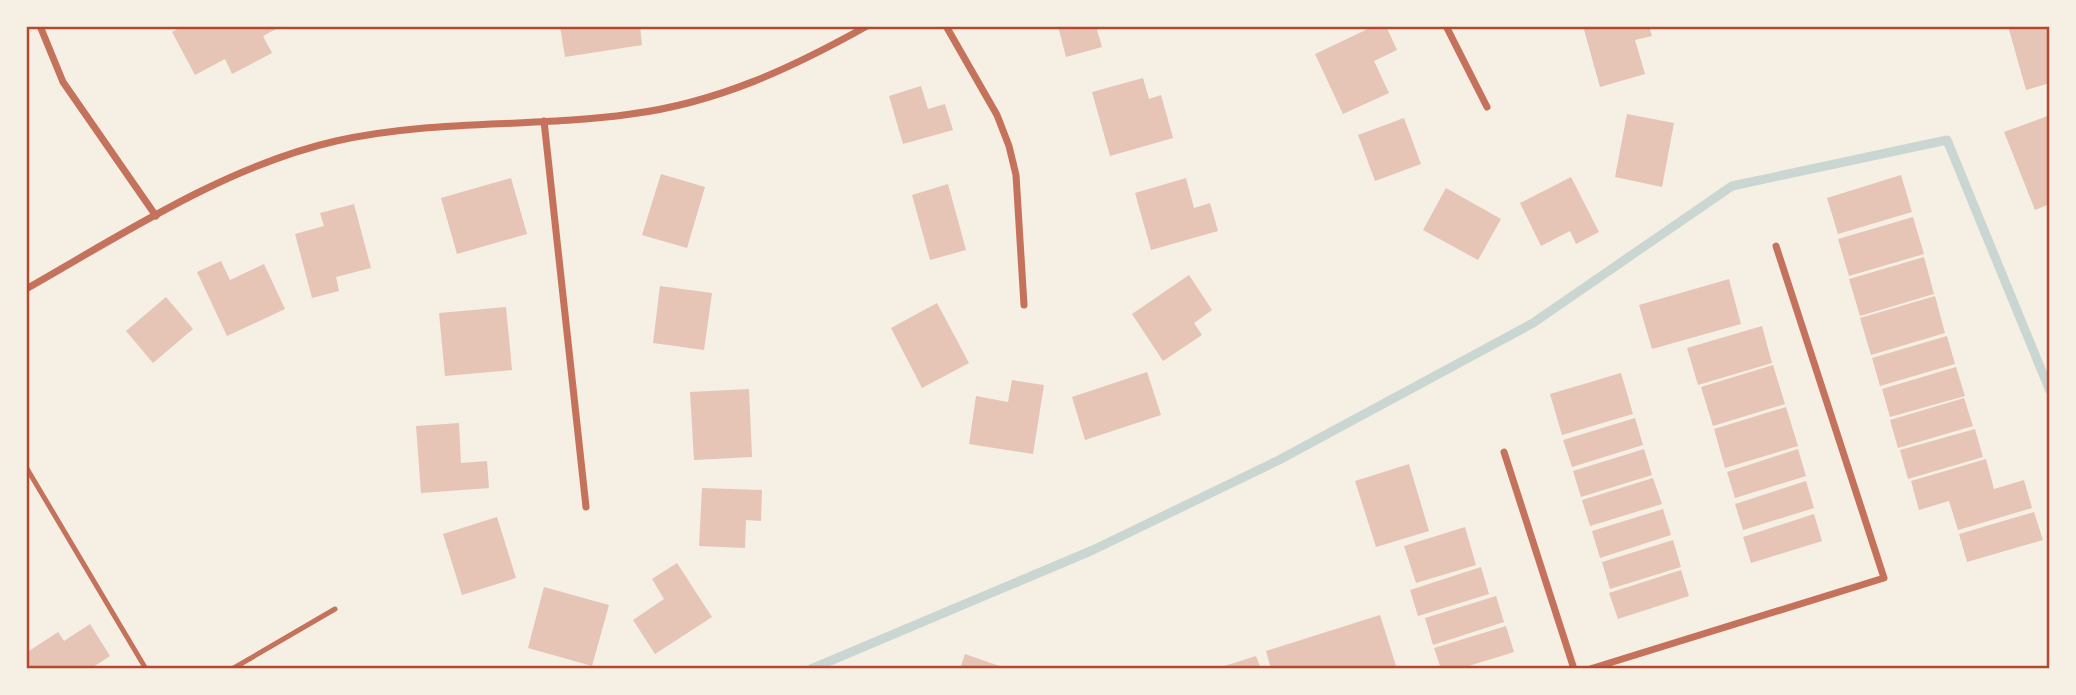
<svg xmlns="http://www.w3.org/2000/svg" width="2076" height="695" viewBox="0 0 2076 695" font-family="Poppins,sans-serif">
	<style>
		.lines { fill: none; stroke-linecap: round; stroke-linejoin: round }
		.stream { stroke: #c9d6d2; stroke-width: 9 }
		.building { fill: #e6c5b7 }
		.service { stroke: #c5725c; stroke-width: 5 }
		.minor { stroke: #c5725c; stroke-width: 7 }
		.neatline { fill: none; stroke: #b5482f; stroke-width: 2.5 }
	</style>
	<rect width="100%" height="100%" fill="#f6efe4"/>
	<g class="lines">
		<!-- stream -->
		<path class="stream" d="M811 669 1093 550 1279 460 1533 323 1732 186 1947 140 2050 391"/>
	</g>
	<!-- building -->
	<g class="building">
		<path d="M183 26H282L263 36 272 53 232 74 225 59 195 75 172 32Z"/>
		<path d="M560 26H640L642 45 565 57Z"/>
		<path d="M1058 26H1096L1102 47 1066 57Z"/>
		<path d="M1374 26H1386L1397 50 1374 61 1389 93 1343 114 1315 54Z"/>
		<path d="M1583 26H1649L1652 36 1635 40 1645 74 1600 87Z"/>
		<path d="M2008 26H2050V83L2026 90Z"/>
		<path d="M1143 78 1149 99 1161 95 1173 138 1110 156 1092 92Z"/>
		<path d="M921 86 928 109 945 104 953 130 903 144 889 96Z"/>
		<path d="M1627 114 1674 123 1662 187 1615 177Z"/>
		<path d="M2050 115V204L2035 210 2004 132Z"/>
		<path d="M1404 118 1421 164 1375 181 1358 135Z"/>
		<path d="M661 174 705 187 687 248 642 235Z"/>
		<path d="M1901 175 1912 212 1838 234 1827 198Z"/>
		<path d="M1571 177 1599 232 1576 244 1570 231 1541 246 1520 203Z"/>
		<path d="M511 178 527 234 457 254 441 198Z"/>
		<path d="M1186 178 1194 208 1210 203 1218 231 1151 250 1135 193Z"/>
		<path d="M948 184 966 250 930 260 912 195Z"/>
		<path d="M1446 188 1501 219 1478 260 1423 230Z"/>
		<path d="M354 204 371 268 336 277 339 291 312 298 295 234 324 226 320 213Z"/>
		<path d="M1913 217 1924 254 1849 276 1838 239Z"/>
		<path d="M1924 257 1934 294 1860 316 1849 279Z"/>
		<path d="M221 261 230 280 264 264 285 309 227 336 197 272Z"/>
		<path d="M1189 275 1212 310 1194 323 1202 335 1163 361 1132 314Z"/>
		<path d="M1729 279 1741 324 1652 349 1639 305Z"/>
		<path d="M660 286 712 293 704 350 653 343Z"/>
		<path d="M1935 296 1945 333 1871 355 1860 318Z"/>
		<path d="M166 297 193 329 153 363 126 331Z"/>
		<path d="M937 303 969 363 922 388 891 328Z"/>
		<path d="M506 307 512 370 445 376 439 313Z"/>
		<path d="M1762 326 1772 363 1698 385 1687 348Z"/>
		<path d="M1947 336 1955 364 1880 386 1872 358Z"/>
		<path d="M1773 365 1785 404 1713 426 1701 387Z"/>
		<path d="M1956 367 1965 396 1890 417 1882 389Z"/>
		<path d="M1147 372 1161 415 1085 440 1072 397Z"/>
		<path d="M1621 373 1633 414 1562 435 1550 394Z"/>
		<path d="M1012 380 1044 385 1033 454 969 444 976 396 1008 402Z"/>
		<path d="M749 389 752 457 694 460 690 392Z"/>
		<path d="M1964 398 1973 426 1898 448 1890 420Z"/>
		<path d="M1786 407 1798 446 1725 468 1714 429Z"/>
		<path d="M1635 418 1643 445 1572 467 1563 440Z"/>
		<path d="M459 423 461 463 487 461 489 488 421 493 416 426Z"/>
		<path d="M1975 429 1983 457 1908 479 1900 450Z"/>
		<path d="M1644 449 1652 475 1581 497 1573 471Z"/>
		<path d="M1798 449 1806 476 1735 498 1727 472Z"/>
		<path d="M1986 459 1994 489 2024 480 2032 508 1958 530 1949 501 1919 510 1911 481Z"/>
		<path d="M1409 464 1429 531 1376 547 1355 481Z"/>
		<path d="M1653 478 1662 504 1590 526 1582 500Z"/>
		<path d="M1806 481 1814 508 1743 530 1735 504Z"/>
		<path d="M702 488 762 490 761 521 746 520 745 548 699 546Z"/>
		<path d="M1663 509 1671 535 1600 558 1592 531Z"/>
		<path d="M2034 512 2043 540 1967 562 1959 534Z"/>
		<path d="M1814 514 1822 541 1751 563 1743 537Z"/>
		<path d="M497 517 516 578 462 595 443 534Z"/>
		<path d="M1465 527 1476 565 1416 583 1404 546Z"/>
		<path d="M1673 540 1681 567 1610 589 1602 562Z"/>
		<path d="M677 563 712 617 655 654 633 620 664 599 652 579Z"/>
		<path d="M1481 567 1489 594 1418 616 1410 590Z"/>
		<path d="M1681 570 1689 596 1618 619 1609 593Z"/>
		<path d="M544 587 609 605 592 666 528 648Z"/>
		<path d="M1496 596 1504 622 1433 645 1425 618Z"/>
		<path d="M1380 615 1397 669H1271L1266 651Z"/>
		<path d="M90 624 110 656 90 669H26V653L58 632 64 641Z"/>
		<path d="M1506 626 1514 652 1459 669H1441L1434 648Z"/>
		<path d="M965 654 1005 668V669H960Z"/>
		<path d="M1256 656 1261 669H1218V668Z"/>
	</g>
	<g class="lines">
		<!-- service -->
		<g class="service">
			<path d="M26 467 146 669"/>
			<path d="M232 669 335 609"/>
		</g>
		<!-- minor -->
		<g class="minor">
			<path d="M40 26 63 82 156 216"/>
			<path d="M946 26 997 115 1009 146 1016 175 1024 305"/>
			<path d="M1446 26 1487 107"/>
			<path d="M544 121 586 507"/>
			<path d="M26 289C123 234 226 166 336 141 432 119 533 128 631 114 717 103 792 68 867 26"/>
			<path d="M1504 452 1574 669"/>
			<path d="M1590 669 1884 578 1776 246"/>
		</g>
	</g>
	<!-- border -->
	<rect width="2076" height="695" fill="none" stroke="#f6efe4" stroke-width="56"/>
	<rect x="28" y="28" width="2020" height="639" class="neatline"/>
</svg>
